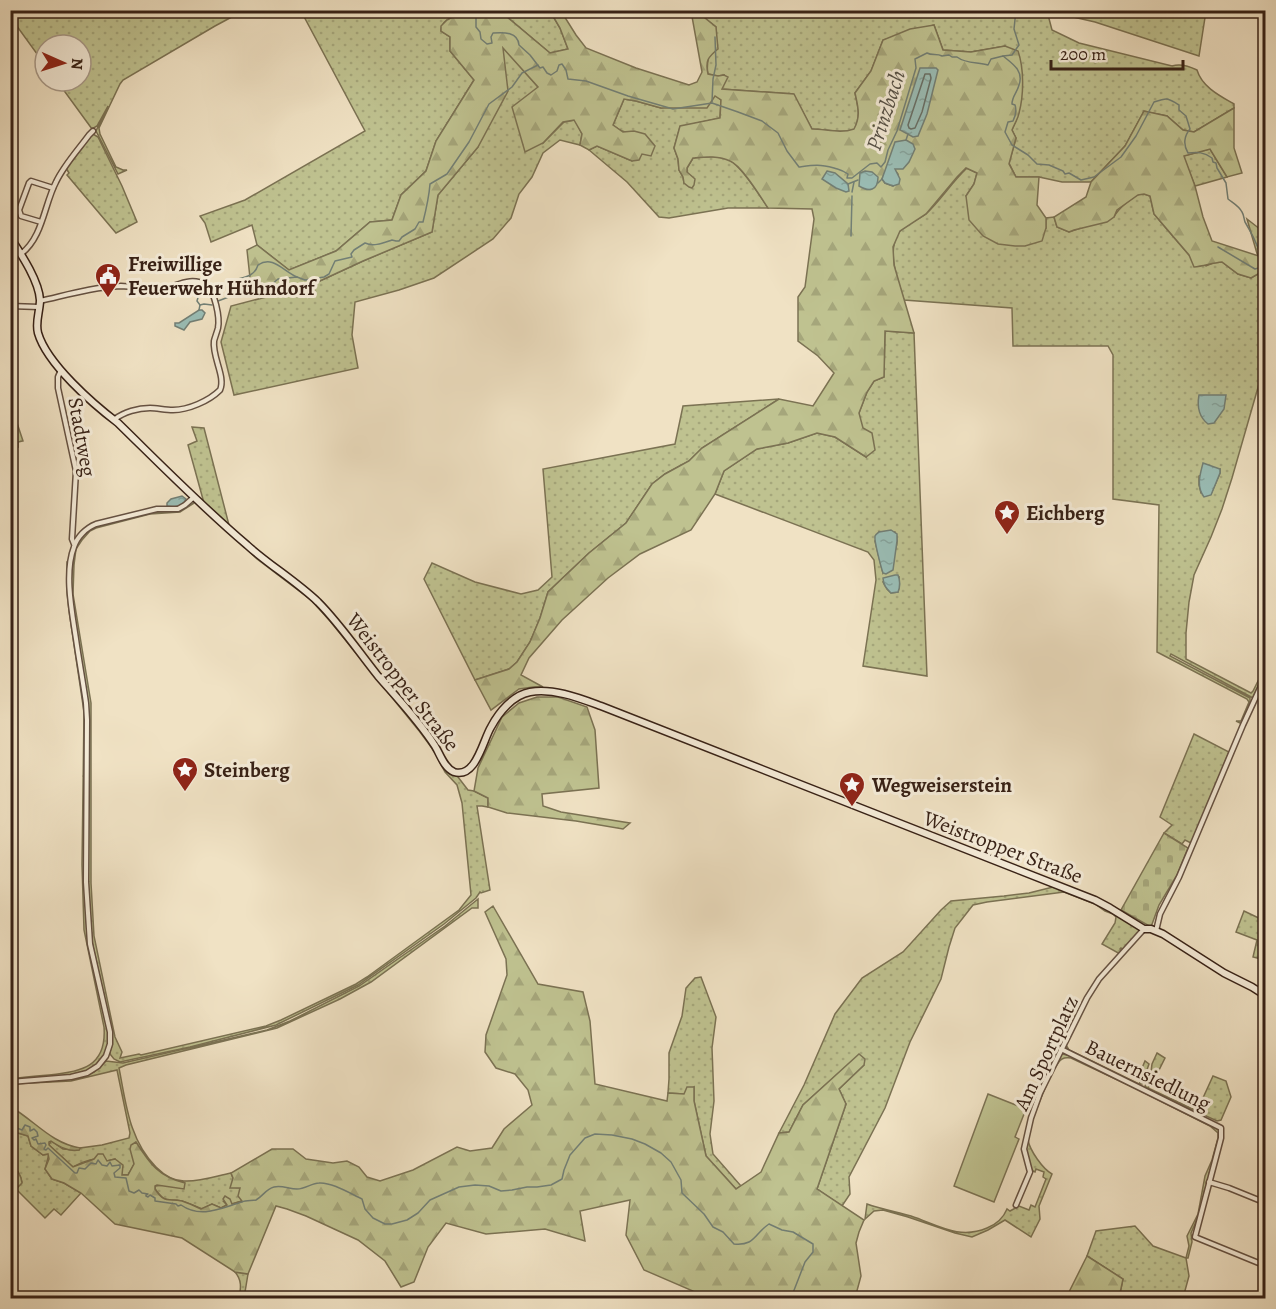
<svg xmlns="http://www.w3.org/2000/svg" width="1276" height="1309" viewBox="0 0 1276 1309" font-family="Alegreya,serif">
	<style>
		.grass { fill: url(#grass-dots); stroke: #7b7253; stroke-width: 1.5; fill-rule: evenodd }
		.forest { fill: url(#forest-firs); stroke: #7b7253; stroke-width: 1.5; fill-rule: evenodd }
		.cemetery { fill: url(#cemetery-stones); stroke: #7b7253; stroke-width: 1.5 }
		.pitch { fill: #bfc290; stroke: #7b7253; stroke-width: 1.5 }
		.water { fill: url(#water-ripples); stroke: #727f75; stroke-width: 1.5 }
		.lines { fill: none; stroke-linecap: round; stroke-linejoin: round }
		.shore { stroke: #686f66; stroke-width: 1.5 }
		.stream { stroke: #727f75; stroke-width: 1.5 }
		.street-casing { stroke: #655142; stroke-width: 7 }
		.secondary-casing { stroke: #372116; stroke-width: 9 }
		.street { stroke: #f5ecd9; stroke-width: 4 }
		.secondary { stroke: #f5ecd9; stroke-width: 6 }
		.labels { text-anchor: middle; stroke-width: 6; stroke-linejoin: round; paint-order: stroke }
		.poi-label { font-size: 21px; font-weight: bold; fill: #372116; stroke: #f5ecd9; text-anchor: start }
		.street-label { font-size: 21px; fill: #372116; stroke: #f5ecd9 }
		.water-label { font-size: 22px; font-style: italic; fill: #555046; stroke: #f5ecd9 }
	</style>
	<defs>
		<pattern id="grass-dots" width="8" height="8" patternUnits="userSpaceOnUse" patternTransform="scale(1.5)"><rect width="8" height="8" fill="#bfc290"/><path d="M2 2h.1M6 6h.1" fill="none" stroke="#a5a67b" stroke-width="1.8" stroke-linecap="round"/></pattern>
		<pattern id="forest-firs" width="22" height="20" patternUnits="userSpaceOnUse" patternTransform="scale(1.5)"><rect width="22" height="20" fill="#bfc290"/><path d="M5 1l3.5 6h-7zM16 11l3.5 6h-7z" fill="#a5a67b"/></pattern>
		<pattern id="cemetery-stones" width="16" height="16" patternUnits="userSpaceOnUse" patternTransform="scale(1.5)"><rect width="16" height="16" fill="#bfc290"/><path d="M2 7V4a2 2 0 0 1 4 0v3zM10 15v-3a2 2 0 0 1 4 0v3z" fill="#a5a67b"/></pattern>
		<pattern id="water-ripples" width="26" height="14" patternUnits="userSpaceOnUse" patternTransform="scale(1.5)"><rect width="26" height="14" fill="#9abdb5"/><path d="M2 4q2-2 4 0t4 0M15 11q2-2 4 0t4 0" fill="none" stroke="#85a29b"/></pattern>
	</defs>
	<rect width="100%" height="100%" fill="#f0e2c4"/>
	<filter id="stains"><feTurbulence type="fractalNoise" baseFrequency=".00333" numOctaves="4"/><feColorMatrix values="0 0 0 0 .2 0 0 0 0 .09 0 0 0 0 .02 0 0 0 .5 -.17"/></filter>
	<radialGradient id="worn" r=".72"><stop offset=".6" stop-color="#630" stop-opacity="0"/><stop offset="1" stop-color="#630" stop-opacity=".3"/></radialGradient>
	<!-- grass -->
	<g class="grass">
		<path d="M11 10H243V11L215 26 123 80 120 84 99 128 100 134 116 167 123 170H127L118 174 96 131 108 106 97 126 92 129 57 81H81V45H45V65L11 18Z"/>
		<path d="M301 11H459V14C451 17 441 21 441 31L450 37V51L474 80 436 141 426 171 401 195 392 220 370 222 336 251 289 270 257 245 252 225 211 242 205 223 200 216 245 200 365 131Z"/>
		<path d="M500 11H550L560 28 568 49 550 53Z"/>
		<path d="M700 11H1206L1199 56 1095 22 1047 11 1052 30 1079 43 1172 66C1181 63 1189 66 1197 70 1202 87 1220 96 1234 104V108L1194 132 1183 130 1167 116 1144 111 1125 146 1091 182H1062L1039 177H1016L1009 163 1016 138 1012 130 1019 112 1005 46 971 52 943 50 934 25 883 40 871 71 855 93C858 107 861 116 854 130 840 134 826 129 812 129L793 94 721 89 724 75 718 76 708 74C705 62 713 41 716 27L700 14Z"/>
		<path d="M503 47 538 87 543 143 564 122 575 120 582 134 580 145 560 140 543 153 532 177 519 194 511 218 493 239 434 278 399 290 355 302 352 335 358 368 234 395 221 342 231 306 309 286 363 261 432 232 438 195 478 147Z"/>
		<path d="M715 95 721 100 720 118 680 127 674 148 678 159 679 170 683 177 684 183 689 175 687 173V168L693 158C704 157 719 155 730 160 742 166 760 196 768 208H728L669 218 659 217 627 182 589 150 597 146 632 161 642 154 649 140C639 127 632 136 622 131 619 130 616 127 613 125L624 99 636 101 661 108Z"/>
		<path d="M93 134 98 137 122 186 137 222 116 233 67 175 69 173 66 168 88 138Z"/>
		<path d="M1210 149 1227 177 1195 186 1183 156Z"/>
		<path d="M967 168 977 173 974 184 966 196 1046 228V218L1054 217 1057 227 1069 232 1114 217C1117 210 1132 196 1140 194 1144 193 1146 195 1150 196L1154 214 1165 227 1189 255 1206 266 1213 263 1222 262 1238 274 1251 278 1265 270V392L1259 384 1232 478 1222 509 1211 537 1194 575 1189 602 1186 633V659L1251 693 1253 691 1265 667V672L1253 698 1171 654 1170 656 1250 698V703L1242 724 1236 721H1241L1249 702 1247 699 1157 652 1159 505 1113 499V355L1108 346H1013L1012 308 904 300C898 280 886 252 899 232 905 224 918 220 926 214 941 200 952 182 967 168ZM1220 469V473L1211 494 1201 493 1199 485V476Z"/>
		<path d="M1247 219 1265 233V258L1258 257Z"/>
		<path d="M885 331 914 333 927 676 863 666 876 580 874 560 868 552 715 494 724 471 757 449 788 443 817 433 835 437 866 457 859 413 867 392 874 381 884 377ZM879 532H895C902 545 890 561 883 573L875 541ZM899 577V588L898 592 891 593 887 589 883 582Z"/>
		<path d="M779 399 702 448 689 461 665 474 652 484 626 523 589 553 548 592 540 618 530 642 517 662 509 669 475 680 424 579 432 563 475 582 521 594 538 590 552 577 543 469 675 444 683 406Z"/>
		<path d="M11 405 23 441 18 442V447L11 445Z"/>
		<path d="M192 427 204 428 229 525 204 503 188 445 197 441Z"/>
		<path d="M196 502 312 599 332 619 414 720 468 790 474 791 488 798V807L482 806H477L490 890 481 893 480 892 476 898 444 924 358 985 276 1025 190 1047 120 1062 114 1059 110 1054 112 1039 111 1029 91 937 88 883V712L71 593V582L74 549 83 535 90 529 102 525 150 513 177 511 194 503 180 512 150 514 96 528 90 531 82 540 76 549 74 565 73 594 91 703V883L94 936 115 1037 122 1052 120 1058 139 1054 141 1055 266 1026 281 1020 356 984 367 977 459 910 471 895 462 803 457 785 445 772 434 751 420 732 330 621 311 600 257 559Z"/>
		<path d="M67 562H69L68 592 85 712V773L83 776 85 777 84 879 87 931 109 1038C107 1048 105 1057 98 1064 82 1080 33 1078 11 1080V1079C23 1077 36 1076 49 1075 81 1072 107 1067 104 1027L84 930 82 865 84 712 69 611 67 592Z"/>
		<path d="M1194 734 1229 752 1193 840 1191 843 1185 840 1182 844 1164 833 1172 825 1160 817Z"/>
		<path d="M1053 887H1056L1095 902 1139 929V933L1124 950 1121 948 1120 949 1121 952 1120 954 1102 944 1115 923 1116 917 1113 914 1105 911 1095 904 1064 892 987 902 973 905 955 928 949 947 941 979 910 1042 885 1108 849 1177 850 1194 842 1206 817 1189 846 1104 839 1089 864 1065 859 1055 803 1105 789 1132 779 1133 804 1085 835 1014 862 978 903 952 941 910 951 901 1004 896 1029 893Z"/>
		<path d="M478 899V908H472L371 982 340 999 277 1028 126 1065 119 1068C126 1103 129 1140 156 1167 163 1174 173 1181 184 1181 200 1182 216 1176 231 1173L233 1178V1187L241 1188 242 1201 232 1204 224 1202 227 1205 221 1208 212 1204 202 1209C195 1206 188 1203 182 1201 166 1198 166 1204 155 1189V1186L185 1183C159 1177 150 1163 136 1143L134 1164 128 1175H122L115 1159 107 1161C97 1156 83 1161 73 1167L49 1145 51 1141 63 1149 79 1150 80 1148 102 1145 129 1138 130 1133 117 1070 71 1081 11 1084V1083L83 1077 94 1072 106 1061 123 1063 267 1030 290 1021 359 986 445 926Z"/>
		<path d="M1244 911 1265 921V960L1253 957 1257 940 1236 932Z"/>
		<path d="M701 977 716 1017 712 1048 714 1101 710 1134 713 1154 741 1186 736 1189 706 1156 694 1101V1087L684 1094 668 1093 669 1079V1053L682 1016 686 988 695 978Z"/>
		<path d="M1067 1040H1068L1066 1045 1069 1050 1139 1084 1146 1071 1142 1068 1145 1061 1149 1064 1142 1084H1137L1068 1051C1064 1047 1065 1044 1067 1040Z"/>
		<path d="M1157 1053 1165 1058 1157 1074 1151 1072 1152 1064Z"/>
		<path d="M1062 1054 1072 1056 1217 1127 1220 1133 1219 1138 1199 1215 1191 1233 1192 1242 1188 1258H1186L1189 1276 1183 1298H1119L1123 1279 1087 1256 1096 1231 1135 1226 1153 1246 1186 1258 1189 1246 1187 1236 1198 1214 1205 1176 1212 1160 1218 1138V1133L1210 1126 1137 1089 1071 1058C1067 1058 1066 1057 1062 1059 1053 1064 1027 1129 1028 1140 1030 1151 1043 1169 1052 1174L1039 1206 1040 1219 1031 1237 1005 1220 988 1230 972 1237 955 1233 908 1217 883 1210 874 1211 865 1219 867 1204C881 1209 897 1212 911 1216 938 1225 959 1240 987 1228 997 1224 1003 1219 1007 1209L1010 1211 1019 1206 1029 1210 1031 1205 1035 1207 1046 1179 1043 1177 1044 1172 1036 1169 1035 1172 1031 1170C1029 1163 1025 1154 1026 1147 1026 1125 1048 1071 1062 1054Z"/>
		<path d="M1213 1076 1226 1081 1231 1097 1221 1120 1217 1121 1149 1090 1145 1086 1150 1077 1154 1078 1148 1088 1197 1111Z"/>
		<path d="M10 1127 15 1132 28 1136 31 1146 43 1155 49 1154 45 1169 52 1179 64 1183 81 1193 61 1215 54 1209 45 1218 16 1189 22 1182C21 1175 16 1168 11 1163Z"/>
		<path d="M235 1272 248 1274 244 1298H239C241 1288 242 1280 235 1272Z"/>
	</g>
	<!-- forest -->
	<g class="forest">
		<path d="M459 10 500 11 550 53 568 49 560 28 550 11H561L576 35 586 48 636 68 689 85 697 82 702 72 691 11H700V14L716 27 718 49C708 57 705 61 708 74L718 76 724 75 728 77 722 89 794 94 812 129C826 129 840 134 854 129 861 116 858 107 855 93L871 71 883 40 910 29 934 25 943 50 971 52 1005 46 1018 51C1024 68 1024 95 1019 113 1018 119 1014 125 1012 130L1016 138 1009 164 1016 177H1039L1037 205 1046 218V228L1042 241 1025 246H1015L998 244 983 236 969 220 966 196 974 184 977 173 966 168 957 177 926 214 900 231 893 247 894 265 914 333 885 331 884 377 874 381 867 392 859 413 863 428 872 433 875 450 866 457 835 437 817 433 788 443 757 449 724 471 715 494 691 530 640 554 608 578 562 620 529 658 521 675 543 687H533L519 689 491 710 475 680 509 669 517 662 530 642 540 618 548 592 589 553 626 523 652 484 665 474 689 461 702 448 779 399 813 406 834 373 818 356 798 341V297L805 287 814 219 812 209 768 208C760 196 742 166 730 161 718 155 704 157 693 158L687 168V172L695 179 694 185 692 188 689 187 684 183 683 177 679 170 678 159 674 148 680 126 720 118 721 100 715 96 707 108H661L636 101 624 99 613 125 623 132 634 131 645 134 655 146 651 156 642 154 639 160 632 161 597 146 589 150 580 145 582 134 574 120 563 122 543 143 525 152 512 107 538 87 503 48 508 91 478 147 438 195 432 232 363 261 309 286 251 287 247 250 257 245 289 270 336 251 370 222 392 220 401 195 426 171 436 141 474 80 450 51V37L441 31V26L447 20 459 14ZM888 166 894 169 898 174 893 186 885 183 882 179Z"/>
		<path d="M1234 108V148L1242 173 1227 177 1210 149 1184 156 1195 186 1203 217 1212 241 1265 258V270L1251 278 1238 274 1222 262C1212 263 1204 266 1194 267L1189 255 1154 214 1150 196 1144 194 1138 195 1117 210 1114 217 1107 222 1074 230 1069 232 1057 227 1054 217 1086 197 1091 182 1125 146 1144 111 1167 116 1183 130 1194 132Z"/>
		<path d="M537 697H558L587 707 595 730 599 788 542 794 543 806 561 812 630 823 623 829 576 821 507 813 488 807V798L474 791 478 768 502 717 519 703Z"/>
		<path d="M493 906 538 984 583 992 590 1021 595 1084 667 1101 668 1093 684 1094 687 1087H694V1101L706 1156 736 1189 761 1172 779 1133 789 1132 803 1105 859 1054 865 1059 864 1065 839 1089 846 1104 817 1189 864 1220 859 1232 856 1243 861 1276 855 1298H696L693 1291 644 1270 626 1235 630 1200 580 1211 585 1241 545 1229 486 1234 446 1223 428 1247 414 1282 401 1287 385 1261 358 1240 306 1216 287 1209 276 1206 248 1274 235 1272 182 1238 115 1224 81 1193 64 1183 52 1179 45 1169 49 1159 48 1154 43 1155 31 1146 28 1136 15 1132 11 1127V1107C35 1121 51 1143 80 1148L79 1150C69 1152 60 1147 51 1141L49 1142V1145L73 1167 94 1159 98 1154H103L107 1161 115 1159 123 1165 122 1175H128L134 1164 130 1149 131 1145 136 1142C150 1164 159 1177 185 1183L184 1189 157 1185 155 1186V1189C165 1204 167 1198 182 1201 188 1203 195 1206 201 1209L212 1204 221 1208 227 1205 223 1199 225 1196 230 1199 232 1204 242 1201 238 1196 240 1188H230L233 1178 231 1173 272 1149H293L306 1159 333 1163 347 1161 359 1167 367 1177 380 1181 413 1170 457 1147 470 1151 492 1148 504 1129 532 1105 528 1090 515 1074 496 1068 485 1052 486 1035 507 975 506 959 485 912Z"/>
		<path d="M10 1163C16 1168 21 1175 22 1183L16 1189 11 1185Z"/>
		<path d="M1087 1256 1123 1279 1119 1298H1066Z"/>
	</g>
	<!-- cemetery -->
	<path class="cemetery" d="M1164 833 1188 848 1177 875 1159 905 1151 927 1121 910Z"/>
	<!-- pitch -->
	<path class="pitch" d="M988 1094 1026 1109 1015 1137 1019 1139 994 1202 954 1186Z"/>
	<!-- water -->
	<g class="water">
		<path d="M920 68H936L938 70 927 114 918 136 913 137 900 130Z"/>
		<path d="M906 140 913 144 915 149 909 162 903 169H895L900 179 899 184 893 186 885 183 882 179 895 142Z"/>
		<path d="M827 171 835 173 848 184 849 191 846 192 836 188 822 179Z"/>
		<path d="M865 171 872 172 878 177C878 191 869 192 859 186L860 173Z"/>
		<path d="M199 310H202L205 313 202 319 190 322 184 330 175 326V323H179Z"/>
		<path d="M1199 395H1226L1224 409 1214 423 1208 424C1199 417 1197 406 1199 395Z"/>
		<path d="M1203 463 1220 469V473L1211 495 1204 497C1196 486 1200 475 1203 463Z"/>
		<path d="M182 496 186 499C183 506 174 508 167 506V503L171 499Z"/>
		<path d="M891 530 897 534V541L893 570 886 574 883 573C881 567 874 541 875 536 876 534 878 533 879 532Z"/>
		<path d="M895 575H898C900 580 900 587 898 592L891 593C887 589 883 585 883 578Z"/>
	</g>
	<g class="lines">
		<!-- shore -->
		<path class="shore" d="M925 74H930L931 78 922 112 915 128 911 129 909 128 908 125Z"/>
		<!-- stream -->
		<g class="stream">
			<path d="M467 10 470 15 476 16V27L480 32 481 39 487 44 492 43 491 37 493 33C504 32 518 32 519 45L530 55 540 68 543 67 547 73 551 75 557 71 559 65 562 64 566 70 568 79 586 81 628 96 673 109 712 103 738 112 762 121 778 133 787 151 799 167C814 165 819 164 834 168 840 170 842 170 848 174L847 178H852L870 164 877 163 881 167 885 162 888 150 897 131 916 68 915 59 927 53C932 56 937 53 942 56L949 55 952 57H957C966 64 978 62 988 65L991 59 1003 56C1013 64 1024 71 1019 85 1017 93 1012 96 1012 104L1015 105C1017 111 1016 115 1013 121L1008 122 1005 132 1012 145 1028 155 1037 164 1049 165 1063 171 1065 174 1069 173 1081 180 1094 177 1121 157 1136 136 1154 102C1169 97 1167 98 1179 105V110L1186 116 1190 129C1184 136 1183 145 1188 153 1198 152 1204 152 1212 158L1213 162 1216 163 1217 168 1226 183 1228 199C1233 203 1239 206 1242 212 1244 215 1244 219 1245 222 1251 232 1256 242 1260 253 1261 257 1260 262 1262 267L1266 265"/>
			<path d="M1003 56 1012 55 1019 45 1014 29 1016 10"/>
			<path d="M712 102 713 79 716 65 715 37"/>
			<path d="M906 140 908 134"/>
			<path d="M878 183 882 179"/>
			<path d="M848 184 858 180"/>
			<path d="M852 192 854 182"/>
			<path d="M851 236 852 196"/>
			<path d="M1218 247 1255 269 1262 267"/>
			<path d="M238 279C247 277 255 275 258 265 273 255 283 271 297 277"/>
			<path d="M218 301 242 292 271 285 278 279 297 277 305 280 324 277 329 274 335 261 352 257 351 254 354 250 365 243C374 247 383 243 392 240L396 241H399L402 237 415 229 419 222H423C426 210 429 197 430 184L447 174 469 142 489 104 512 87 522 73 538 65"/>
			<path d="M200 305 197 301 199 294 206 291"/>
			<path d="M199 310 200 305 204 304 212 305"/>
			<path d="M10 1117 16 1122 17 1128 22 1130 25 1125 30 1127V1131L34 1129 37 1132 38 1136 32 1138 34 1140 36 1139 38 1144 45 1143 46 1145 44 1149 46 1150 48 1148 75 1173H77L79 1168 85 1169 91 1163 96 1164 98 1160 102 1165 107 1166 110 1162 112 1166 120 1165V1168L114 1173 115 1177 126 1178 129 1191 134 1193 139 1190 142 1193 148 1194 146 1195V1196L148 1197 150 1195 155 1198V1201L176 1204 178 1206 181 1205C201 1219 221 1208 242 1202 246 1200 252 1201 256 1200 263 1196 266 1189 274 1187 282 1185 289 1189 297 1189 305 1189 312 1183 319 1183 332 1182 351 1194 362 1199L365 1209 373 1218 385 1224H392L407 1220 418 1213 430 1200 459 1187 475 1185 489 1186 501 1191 512 1190 527 1187H537L551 1185 562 1179 564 1170 570 1155 585 1138 595 1134 612 1135 632 1139 645 1144 661 1153 671 1162 681 1180 682 1193 704 1214 713 1227 723 1232 734 1244C755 1246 754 1234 769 1224L782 1230 793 1232 813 1244V1252L805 1262 791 1298"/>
		</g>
		<defs>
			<g id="street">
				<path d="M41 222 21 216 19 210 29 183 31 181 53 188"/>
				<path d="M21 254C43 237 44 205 56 182 64 165 78 150 89 135L93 131"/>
				<path d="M40 301C67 295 93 287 121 286 134 286 145 291 158 290 175 288 189 275 206 285 215 291 220 318 218 328 217 332 215 337 214 341 212 357 226 377 220 390 209 401 188 410 173 410 165 410 157 408 150 408 138 408 124 412 115 419"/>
				<path d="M10 306 39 307"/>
				<path d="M61 370 58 377V388L76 471 72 539 74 544"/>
				<path d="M1156 931 1160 914 1179 877 1243 725 1266 675"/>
				<path d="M1061 1049 1221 1128V1138L1215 1161 1195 1237 1266 1266"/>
				<path d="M10 1082 71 1077 87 1073 98 1066 106 1056 110 1044V1032L90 944 86 882 87 720 86 703C83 682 79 660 76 639 72 612 64 573 74 547 77 537 86 528 96 524L157 509H178L185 505 194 497"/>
				<path d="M1209 1182 1229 1188 1266 1203"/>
				<path d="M1016 1205 1030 1172 1024 1149 1031 1118 1040 1093 1087 998 1099 979 1144 929"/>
			</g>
			<path id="secondary" d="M10 237C21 254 39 281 40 300 40 311 35 322 38 333 47 364 93 404 118 423 160 464 202 507 247 545 269 565 296 581 318 602 340 624 358 651 378 676 398 699 419 721 435 746 440 754 444 768 454 772 476 779 483 740 491 727 499 712 513 695 530 692 554 688 579 698 601 706L1095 900 1110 908 1144 929H1151L1163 934 1224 973 1252 987 1266 996"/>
		</defs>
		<!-- street casing -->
		<use href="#street" class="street-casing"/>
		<!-- secondary casing -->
		<use href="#secondary" class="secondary-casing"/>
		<!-- street -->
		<use href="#street" class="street"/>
		<!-- secondary -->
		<use href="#secondary" class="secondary"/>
	</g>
	<!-- icons -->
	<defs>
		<symbol id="civic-pin" viewBox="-11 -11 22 30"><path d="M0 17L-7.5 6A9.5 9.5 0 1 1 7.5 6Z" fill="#8f2418" stroke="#f5ecd9"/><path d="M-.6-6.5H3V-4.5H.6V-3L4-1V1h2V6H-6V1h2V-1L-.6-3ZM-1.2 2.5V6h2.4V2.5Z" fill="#fff"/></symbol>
		<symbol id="sight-pin" viewBox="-11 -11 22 30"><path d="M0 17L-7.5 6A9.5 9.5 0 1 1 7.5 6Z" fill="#8f2418" stroke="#f5ecd9"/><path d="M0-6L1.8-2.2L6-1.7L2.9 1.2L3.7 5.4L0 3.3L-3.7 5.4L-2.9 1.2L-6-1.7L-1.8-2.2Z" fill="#fff"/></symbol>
	</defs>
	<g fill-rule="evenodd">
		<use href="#civic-pin" x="93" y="261" width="30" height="40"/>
		<use href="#sight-pin" x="992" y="498" width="30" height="40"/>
		<use href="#sight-pin" x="170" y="755" width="30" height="40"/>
		<use href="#sight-pin" x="837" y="770" width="30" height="40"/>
	</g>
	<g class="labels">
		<!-- poi labels -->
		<g class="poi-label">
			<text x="128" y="271">Freiwillige<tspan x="128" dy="24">Feuerwehr Hühndorf</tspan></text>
			<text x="1026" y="520">Eichberg</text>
			<text x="204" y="777">Steinberg</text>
			<text x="872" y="792">Wegweiserstein</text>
		</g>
		<!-- street labels -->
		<g class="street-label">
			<text transform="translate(82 437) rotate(80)" y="7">Stadtweg</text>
			<text transform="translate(403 682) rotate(52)" y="7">Weistropper Straße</text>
			<text transform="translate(1003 847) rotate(21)" y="7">Weistropper Straße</text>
			<text transform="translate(1046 1053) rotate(-65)" y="7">Am Sportplatz</text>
			<text transform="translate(1148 1075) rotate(26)" y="7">Bauernsiedlung</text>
		</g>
		<!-- water labels -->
		<g class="water-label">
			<text transform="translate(885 110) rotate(-72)" y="8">Prinzbach</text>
		</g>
	</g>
	<!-- margin -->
	<rect width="1276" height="1309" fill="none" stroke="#f0e2c4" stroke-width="36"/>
	<rect x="12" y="12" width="1252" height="1285" fill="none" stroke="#372116" stroke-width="3"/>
	<rect x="18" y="18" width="1240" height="1273" fill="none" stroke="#372116" stroke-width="1.5"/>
	<!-- north arrow -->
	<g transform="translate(63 63) rotate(93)"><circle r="28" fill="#f5ecd9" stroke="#a99b8b" stroke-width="1.5"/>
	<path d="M0-4.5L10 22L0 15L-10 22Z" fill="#8f2418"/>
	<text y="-9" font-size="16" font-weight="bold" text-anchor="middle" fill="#372116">N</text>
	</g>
	<!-- scale -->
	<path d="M1051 60v9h132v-9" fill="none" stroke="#372116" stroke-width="3"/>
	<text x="1060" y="60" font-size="18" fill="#372116" stroke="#f5ecd9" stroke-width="4.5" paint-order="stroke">200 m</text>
	<rect width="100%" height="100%" filter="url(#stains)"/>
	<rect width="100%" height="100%" fill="url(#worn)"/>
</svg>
